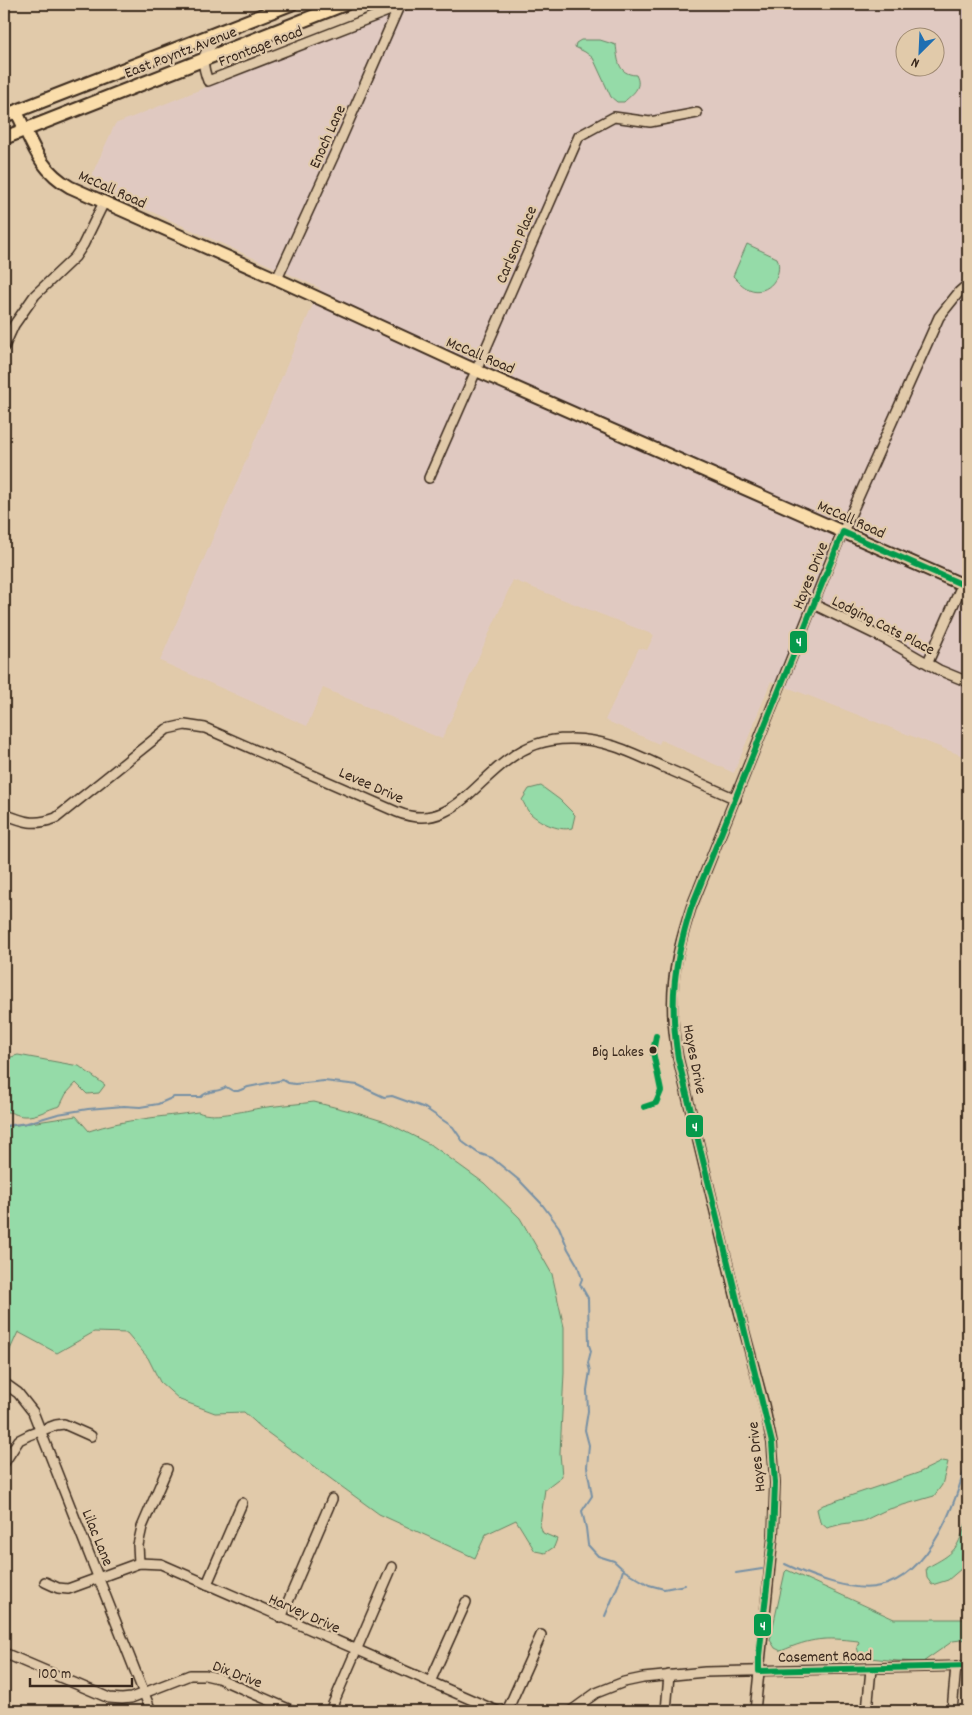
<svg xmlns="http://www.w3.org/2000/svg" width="972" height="1715" viewBox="0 0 972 1715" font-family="Dekko,sans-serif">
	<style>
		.built { fill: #e0c9c1; fill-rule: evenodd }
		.green { fill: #95dba8; stroke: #688263 }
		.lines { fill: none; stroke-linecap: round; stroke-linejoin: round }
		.stream { stroke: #7790a4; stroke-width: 2 }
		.minor-casing { stroke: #3b2a1e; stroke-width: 12 }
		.major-casing { stroke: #3b2a1e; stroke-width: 15 }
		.highway-casing { stroke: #3b2a1e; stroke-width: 16 }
		.minor { stroke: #e1caaa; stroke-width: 9 }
		.major { stroke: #faddab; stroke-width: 11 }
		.highway { stroke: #faddab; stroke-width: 12 }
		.bus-1-casing { stroke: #e1caaa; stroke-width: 10 }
		.bus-1 { stroke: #069a4c; stroke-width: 6 }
		.bus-dot { fill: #3b2a1e; stroke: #e1caaa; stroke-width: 2 }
		.labels { text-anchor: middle; stroke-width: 4.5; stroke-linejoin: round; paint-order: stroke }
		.bus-label { font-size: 15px; fill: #3b2a1e; stroke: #e1caaa; text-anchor: end }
		.street-label { font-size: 16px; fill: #3b2a1e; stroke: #e1caaa }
		.line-badge { stroke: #e1caaa; stroke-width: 2 }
		.badge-label { font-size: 14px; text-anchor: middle; font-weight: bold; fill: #fff }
	</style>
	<rect width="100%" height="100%" fill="#e1caaa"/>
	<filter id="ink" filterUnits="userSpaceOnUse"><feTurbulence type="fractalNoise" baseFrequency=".02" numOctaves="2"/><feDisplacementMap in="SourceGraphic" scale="10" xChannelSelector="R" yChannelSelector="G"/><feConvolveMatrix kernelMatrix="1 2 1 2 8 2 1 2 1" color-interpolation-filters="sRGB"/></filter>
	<g filter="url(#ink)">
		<!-- built -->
		<path class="built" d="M411 4H968V758L771 681 734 773 661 740 659 744 605 720 639 648 647 650 654 635 513 580 442 739 323 688 307 726 160 661 320 288 88 183 115 124ZM904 38H934V68H904Z"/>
		<!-- green -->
		<g class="green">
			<path d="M581 40H600L616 45C618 59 617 74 636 75 643 88 632 94 624 102H617L611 97 593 58 585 52 575 47 576 43Z"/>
			<path d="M747 244 777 258C784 275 768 297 749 289 743 287 738 281 733 276Z"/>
			<path d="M541 786 560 800 575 815 572 828C558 832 537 821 528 811 526 808 524 803 522 800L529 789Z"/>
			<path d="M18 1055 79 1066 105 1085 99 1093 87 1094 76 1083 66 1094 60 1106C47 1109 37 1117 24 1116 17 1116 11 1111 4 1112V1059Z"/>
			<path d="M314 1102 350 1111 386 1122 433 1146 484 1183 520 1218 552 1274 564 1327V1373L560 1453 562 1476 545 1489 540 1525 543 1533 557 1539 554 1547 545 1553 535 1551 516 1520 486 1534 475 1558 379 1514 264 1430 244 1412 215 1413 180 1400 160 1382 148 1358 127 1333 94 1332 57 1353 18 1332 4 1363V1127L76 1116 89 1131C124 1119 162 1117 198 1112 215 1120 249 1109 267 1107 283 1105 299 1104 314 1102Z"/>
			<path d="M943 1461 948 1462 942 1485 934 1496 886 1510 863 1521 842 1524 827 1528 820 1522 817 1509 823 1505 918 1473Z"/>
			<path d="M968 1519V1563L948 1580 932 1585 927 1578 926 1568C957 1552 956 1550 968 1519Z"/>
			<path d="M787 1570 894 1619H968V1639L953 1641 923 1662 898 1661 860 1657 857 1647 859 1642 858 1641C825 1637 812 1638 781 1651L775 1648 770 1640 785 1572Z"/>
		</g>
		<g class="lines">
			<!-- stream -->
			<g class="stream">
				<path d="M4 1126 27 1123 58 1114 88 1109 124 1106 140 1107 158 1104 174 1097H201C208 1089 218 1093 226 1087L233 1091H238L248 1087 283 1080 288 1083 295 1084 324 1081 358 1085 384 1097 392 1096 417 1105 425 1108 453 1127 464 1143 478 1153 492 1158 520 1181 541 1203 559 1227 568 1249 578 1266 582 1279 580 1284 588 1298 589 1345 591 1351 588 1363 590 1371 587 1390 588 1411 585 1430 589 1445 587 1467 592 1496 582 1511 586 1528 588 1545 598 1556 614 1561 625 1571 649 1585 664 1589 685 1585"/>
				<path d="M785 1564C810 1576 853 1593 880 1586 931 1575 957 1501 968 1456"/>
				<path d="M736 1573 762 1569"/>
				<path d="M605 1616 619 1583 623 1570"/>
			</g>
			<defs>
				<g id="minor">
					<path d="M223 33C205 51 198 55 208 81L406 4"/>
					<path d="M277 279 334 155 400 4"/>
					<path d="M4 347 14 325 35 295 75 257 83 245 104 202"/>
					<path d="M429 478 579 136 614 117 650 122 697 113"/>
					<path d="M813 604 887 640 939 670 968 682"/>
					<path d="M928 662 962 585"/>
					<path d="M4 814C24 822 34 826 56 818L167 729 185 725 205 728 397 812C448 833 472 785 509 759 526 746 547 739 569 739 603 738 633 753 663 767 687 777 711 788 736 799"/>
					<path d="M4 1383 18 1393 33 1412 151 1711"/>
					<path d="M4 1463 19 1440 29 1435 56 1425 64 1424 91 1436"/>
					<path d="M139 1563 138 1545 142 1527 167 1469"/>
					<path d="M45 1582 58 1588 68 1589 139 1563 161 1564 497 1711"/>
					<path d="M207 1584 242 1503"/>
					<path d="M281 1618 332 1499"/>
					<path d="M4 1653 109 1698 122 1699 131 1698 190 1675H205L218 1678 293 1711"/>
					<path d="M430 1682 466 1602"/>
					<path d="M330 1711 392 1567"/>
					<path d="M507 1711 541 1635"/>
					<path d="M571 1711 596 1693 624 1682 643 1678 705 1672 968 1666"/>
					<path d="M666 1711 669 1675"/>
					<path d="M755 1711 773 1536 775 1483 772 1443 764 1405 738 1307 678 1058C667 1000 673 963 691 908L837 545 939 317 959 292 968 284"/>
					<path d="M867 1711 871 1669"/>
					<path d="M952 1711 956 1666"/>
				</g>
				<path id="major" d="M16 111C32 142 38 169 70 187L277 279 464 365 968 587"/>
				<g id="highway">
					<path d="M4 116 291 4"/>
					<path d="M4 138 345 4"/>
				</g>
			</defs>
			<!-- minor casing -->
			<use href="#minor" class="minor-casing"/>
			<!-- major casing -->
			<use href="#major" class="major-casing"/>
			<!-- highway casing -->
			<use href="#highway" class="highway-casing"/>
			<!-- minor -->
			<use href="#minor" class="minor"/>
			<!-- major -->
			<use href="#major" class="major"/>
			<!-- highway -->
			<use href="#highway" class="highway"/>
			<defs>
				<g id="bus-1">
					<path d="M968 587 843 532 691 908C674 963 669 1001 678 1058L772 1443 775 1483 773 1536 759 1656V1671L968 1666"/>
					<path d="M644 1107 656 1103 661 1091 653 1052 656 1036"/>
				</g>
			</defs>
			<!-- bus-1 casing -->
			<use href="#bus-1" class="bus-1-casing"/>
			<!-- bus-1 -->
			<use href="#bus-1" class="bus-1"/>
		</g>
	</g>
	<!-- markers -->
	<circle class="bus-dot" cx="653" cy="1050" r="4.5"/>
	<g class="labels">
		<!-- bus labels -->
		<g class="bus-label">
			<text x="644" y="1056">Big Lakes</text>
		</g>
		<!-- street labels -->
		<g class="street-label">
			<text transform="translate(260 45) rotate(-21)" y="6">Frontage Road</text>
			<text transform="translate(180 51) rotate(-21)" y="6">East Poyntz Avenue</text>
			<text transform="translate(326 136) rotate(-66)" y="6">Enoch Lane</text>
			<text transform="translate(113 188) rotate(24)" y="6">McCall Road</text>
			<text transform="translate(515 244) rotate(-67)" y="6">Carlson Place</text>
			<text transform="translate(481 354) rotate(23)" y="6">McCall Road</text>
			<text transform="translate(852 518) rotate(24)" y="6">McCall Road</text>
			<text transform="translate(809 575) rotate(-68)" y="6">Hayes Drive</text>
			<text transform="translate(884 624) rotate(27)" y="6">Lodging Cats Place</text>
			<text transform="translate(372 784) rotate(24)" y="6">Levee Drive</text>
			<text transform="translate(696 1059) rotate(79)" y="6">Hayes Drive</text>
			<text transform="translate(755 1457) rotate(-96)" y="6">Hayes Drive</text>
			<text transform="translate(99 1537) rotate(68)" y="6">Lilac Lane</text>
			<text transform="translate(305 1612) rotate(24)" y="6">Harvey Drive</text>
			<text transform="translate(825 1655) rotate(-1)" y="6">Casement Road</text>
			<text transform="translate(238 1673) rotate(21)" y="6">Dix Drive</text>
		</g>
	</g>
	<g class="line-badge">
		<rect x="789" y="630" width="19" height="24" rx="5" fill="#069a4c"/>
		<rect x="685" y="1114" width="19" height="24" rx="5" fill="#069a4c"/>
		<rect x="753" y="1613" width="19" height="24" rx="5" fill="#069a4c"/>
	</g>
	<g class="badge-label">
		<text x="799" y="646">4</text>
		<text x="695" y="1131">4</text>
		<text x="763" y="1630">4</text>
	</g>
	<!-- margin -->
	<rect width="972" height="1715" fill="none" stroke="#e1caaa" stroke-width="20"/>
	<rect x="10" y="10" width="952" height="1695" fill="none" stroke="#3b2a1e" stroke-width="2" filter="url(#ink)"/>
	<!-- north arrow -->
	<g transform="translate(920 52) rotate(204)"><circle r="24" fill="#e1caaa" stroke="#9f8a72"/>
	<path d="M0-4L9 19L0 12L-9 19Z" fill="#1f6fb2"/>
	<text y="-8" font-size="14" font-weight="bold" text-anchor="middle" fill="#3b2a1e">N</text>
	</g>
	<!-- scale -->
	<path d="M30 1678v8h102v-8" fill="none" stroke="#3b2a1e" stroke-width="2.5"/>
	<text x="38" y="1678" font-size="15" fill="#3b2a1e" stroke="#e1caaa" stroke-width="4" paint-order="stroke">100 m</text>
</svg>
